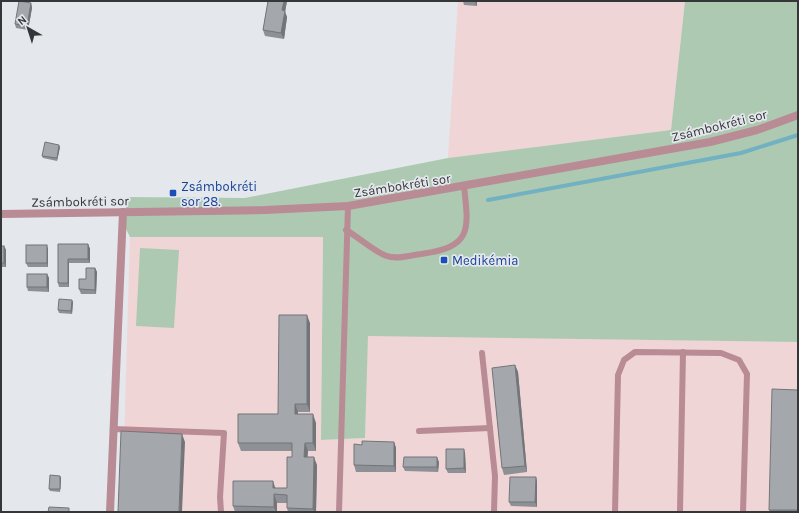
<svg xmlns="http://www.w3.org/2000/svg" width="799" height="513" viewBox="0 0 799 513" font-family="Karla,sans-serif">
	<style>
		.industrial { fill: #f0d5d7 }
		.green { fill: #aec9b1 }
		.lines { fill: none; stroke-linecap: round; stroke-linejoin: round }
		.stream { stroke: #72b1c1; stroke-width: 4 }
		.service { stroke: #b98b94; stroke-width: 6 }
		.minor { stroke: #b98b94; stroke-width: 8 }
		.tertiary { stroke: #b98b94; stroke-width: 8 }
		.wall { fill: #8d9094 }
		.shaded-wall { fill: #737578 }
		.building { fill: #a4a7ac; stroke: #737578 }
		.transit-dot { fill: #1a4fb4; stroke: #e4e7ec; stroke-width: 1.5 }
		.labels { text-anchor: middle; stroke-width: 3.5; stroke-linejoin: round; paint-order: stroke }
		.street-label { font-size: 13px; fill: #353638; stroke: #e4e7ec }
		.transit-label { font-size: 13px; fill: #164399; stroke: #e4e7ec; text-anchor: start }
	</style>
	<rect width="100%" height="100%" fill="#e4e7ec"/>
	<!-- industrial -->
	<g class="industrial">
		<path d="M458 1H685L671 130 448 158Z"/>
		<path d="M130 237H323L321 440 365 438 367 335 798 342V512H122Z"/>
	</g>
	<!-- green -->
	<g class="green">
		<path d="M685 1H798V342L368 336 365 438 321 440 323 237H130L126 229V197L245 198 448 158 671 130Z"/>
		<path d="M140 248 179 250 174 328 136 326Z"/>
	</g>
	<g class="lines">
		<!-- stream -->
		<path class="stream" d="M488 200 741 153 798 135"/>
		<!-- service -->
		<g class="service">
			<path d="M346 230C357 236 376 253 387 256 397 260 411 255 421 254 472 247 469 231 464 186"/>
			<path d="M482 353 495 476 494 512"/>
			<path d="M113 429 224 433 220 497 221 512"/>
			<path d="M419 431 490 428"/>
			<path d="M339 512 348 206"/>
			<path d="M615 512 618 375 624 360 635 352 721 353 739 360 747 374 743 512"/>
			<path d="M680 512 683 352"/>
		</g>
		<!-- minor -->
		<path class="minor" d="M110 512 123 212"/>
		<!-- tertiary -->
		<path class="tertiary" d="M1 214 265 210 348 206 710 142 757 130 798 115"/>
	</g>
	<!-- wall -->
	<g class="wall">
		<path d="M268 1H287L285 12 287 17 284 39 265 36 263 30Z"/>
		<path d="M463 1H477V6L464 5Z"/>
		<path d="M31 3 32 8 28 30 16 28 15 24Z"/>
		<path d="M60 147 57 161 43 158 42 156Z"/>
		<path d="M58 244H88L90 249V263H69V287H59L58 283Z"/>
		<path d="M1 246H4L6 250V267H1Z"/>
		<path d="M48 249V267H28L26 263Z"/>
		<path d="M95 268 97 272 96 294H81L79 289Z"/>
		<path d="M47 274 49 278V292L28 291 27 287Z"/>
		<path d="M73 302 72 314 59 313 58 310Z"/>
		<path d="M310 323V412H298V414L316 423V451H308L307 457 317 465 316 512H288L287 508V503H277V512H235L233 506 276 488H287L292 457V451H241L238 443 278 414Z"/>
		<path d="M515 365 518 372 527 472 504 475 502 468Z"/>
		<path d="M798 390V512H770L769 510Z"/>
		<path d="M394 442 396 448V472H356L354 465 362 445Z"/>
		<path d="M465 453 466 473H448L446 469Z"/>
		<path d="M439 462 438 472 405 471 403 467Z"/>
		<path d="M60 476 61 478 60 492 50 491 49 489Z"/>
		<path d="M536 477 537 482V507L511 506 509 502Z"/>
	</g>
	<!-- shaded-wall -->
	<g class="shaded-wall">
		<path d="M284 1H287L285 12 287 17 284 39 281 33 282 10Z"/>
		<path d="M475 1H477V6L475 2Z"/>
		<path d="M31 3 32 8 28 30 27 26Z"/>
		<path d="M59 145 60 147 57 161V158Z"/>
		<path d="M88 244 90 249V263L88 259Z"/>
		<path d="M47 245 48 249V267L47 263Z"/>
		<path d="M4 246 6 250V267L4 263Z"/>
		<path d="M68 259 69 263V287L68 283Z"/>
		<path d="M95 268 97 272 96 294 95 290Z"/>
		<path d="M47 274 49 278V292L47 287Z"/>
		<path d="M72 300 73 302 72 314 71 311Z"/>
		<path d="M307 315 310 323V412L307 404Z"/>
		<path d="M515 365 518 372 527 472 525 466Z"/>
		<path d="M295 404 298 412V423L295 414Z"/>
		<path d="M313 414 316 423V451L313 443Z"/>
		<path d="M182 434 185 442 182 512H179Z"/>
		<path d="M394 442 396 448V472L394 466Z"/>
		<path d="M305 443 308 451 307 465 304 457Z"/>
		<path d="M464 449 465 453 466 473 464 468Z"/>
		<path d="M314 457 317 465 316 512H315L313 509Z"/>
		<path d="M437 457 439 462 438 472 437 467Z"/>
		<path d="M60 476 61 478 60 492Z"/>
		<path d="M536 477 537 482V507L535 502Z"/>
		<path d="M273 481 276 490 273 488Z"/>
		<path d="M274 494 277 503V512H276L274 507Z"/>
	</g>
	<!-- building -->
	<g class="building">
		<path d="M19 1 31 3 27 26 15 24Z"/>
		<path d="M268 1H284L282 10 285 11 281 33 263 30Z"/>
		<path d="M45 142 59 145 57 158 42 156Z"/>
		<path d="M58 244H88V259H68V283H58Z"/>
		<rect x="26" y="245" width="21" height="18"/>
		<rect x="1" y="246" width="3" height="17"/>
		<path d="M86 268H95V290L79 289V279H86Z"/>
		<rect x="27" y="274" width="20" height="13"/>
		<path d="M59 299 72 300 71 311 58 310Z"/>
		<path d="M279 315H307V404H295V414H313V443H305L304 457H314L313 509 287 508V495L274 494V507L233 506V481H273V488H287V457H292V443H238V414H278Z"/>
		<path d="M515 365 525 466 502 468 492 368Z"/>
		<path d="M772 389 798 390V510H769Z"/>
		<path d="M121 431 182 434 179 512H118Z"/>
		<path d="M362 441 394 442V466L354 465V444L362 445Z"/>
		<path d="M446 449H464V468L446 469Z"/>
		<path d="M404 457H437V467H403Z"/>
		<path d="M50 475 60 476V489H49Z"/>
		<path d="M510 477H536L535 502H509Z"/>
		<path d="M49 507 69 508V512H48Z"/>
	</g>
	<!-- markers -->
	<g class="transit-dot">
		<rect x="169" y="189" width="8" height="8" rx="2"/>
		<rect x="440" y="256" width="8" height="8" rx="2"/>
	</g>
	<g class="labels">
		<!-- street labels -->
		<g class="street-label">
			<text transform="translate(719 125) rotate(-14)" y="5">Zsámbokréti sor</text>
			<text transform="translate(402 185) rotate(-9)" y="5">Zsámbokréti sor</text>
			<text transform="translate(80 201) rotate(-1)" y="5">Zsámbokréti sor</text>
		</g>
		<!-- transit labels -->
		<g class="transit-label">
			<text x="181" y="191">Zsámbokréti<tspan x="181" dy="15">sor 28.</tspan></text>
			<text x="452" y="265">Medikémia</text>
		</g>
	</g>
	<!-- border -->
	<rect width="799" height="513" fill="none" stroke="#353638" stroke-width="4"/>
	<!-- north arrow -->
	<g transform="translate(28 28) rotate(321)" stroke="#e4e7ec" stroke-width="3" paint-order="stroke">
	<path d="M0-3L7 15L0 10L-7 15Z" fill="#353638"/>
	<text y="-6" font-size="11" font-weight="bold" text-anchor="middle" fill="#353638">N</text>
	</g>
</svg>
